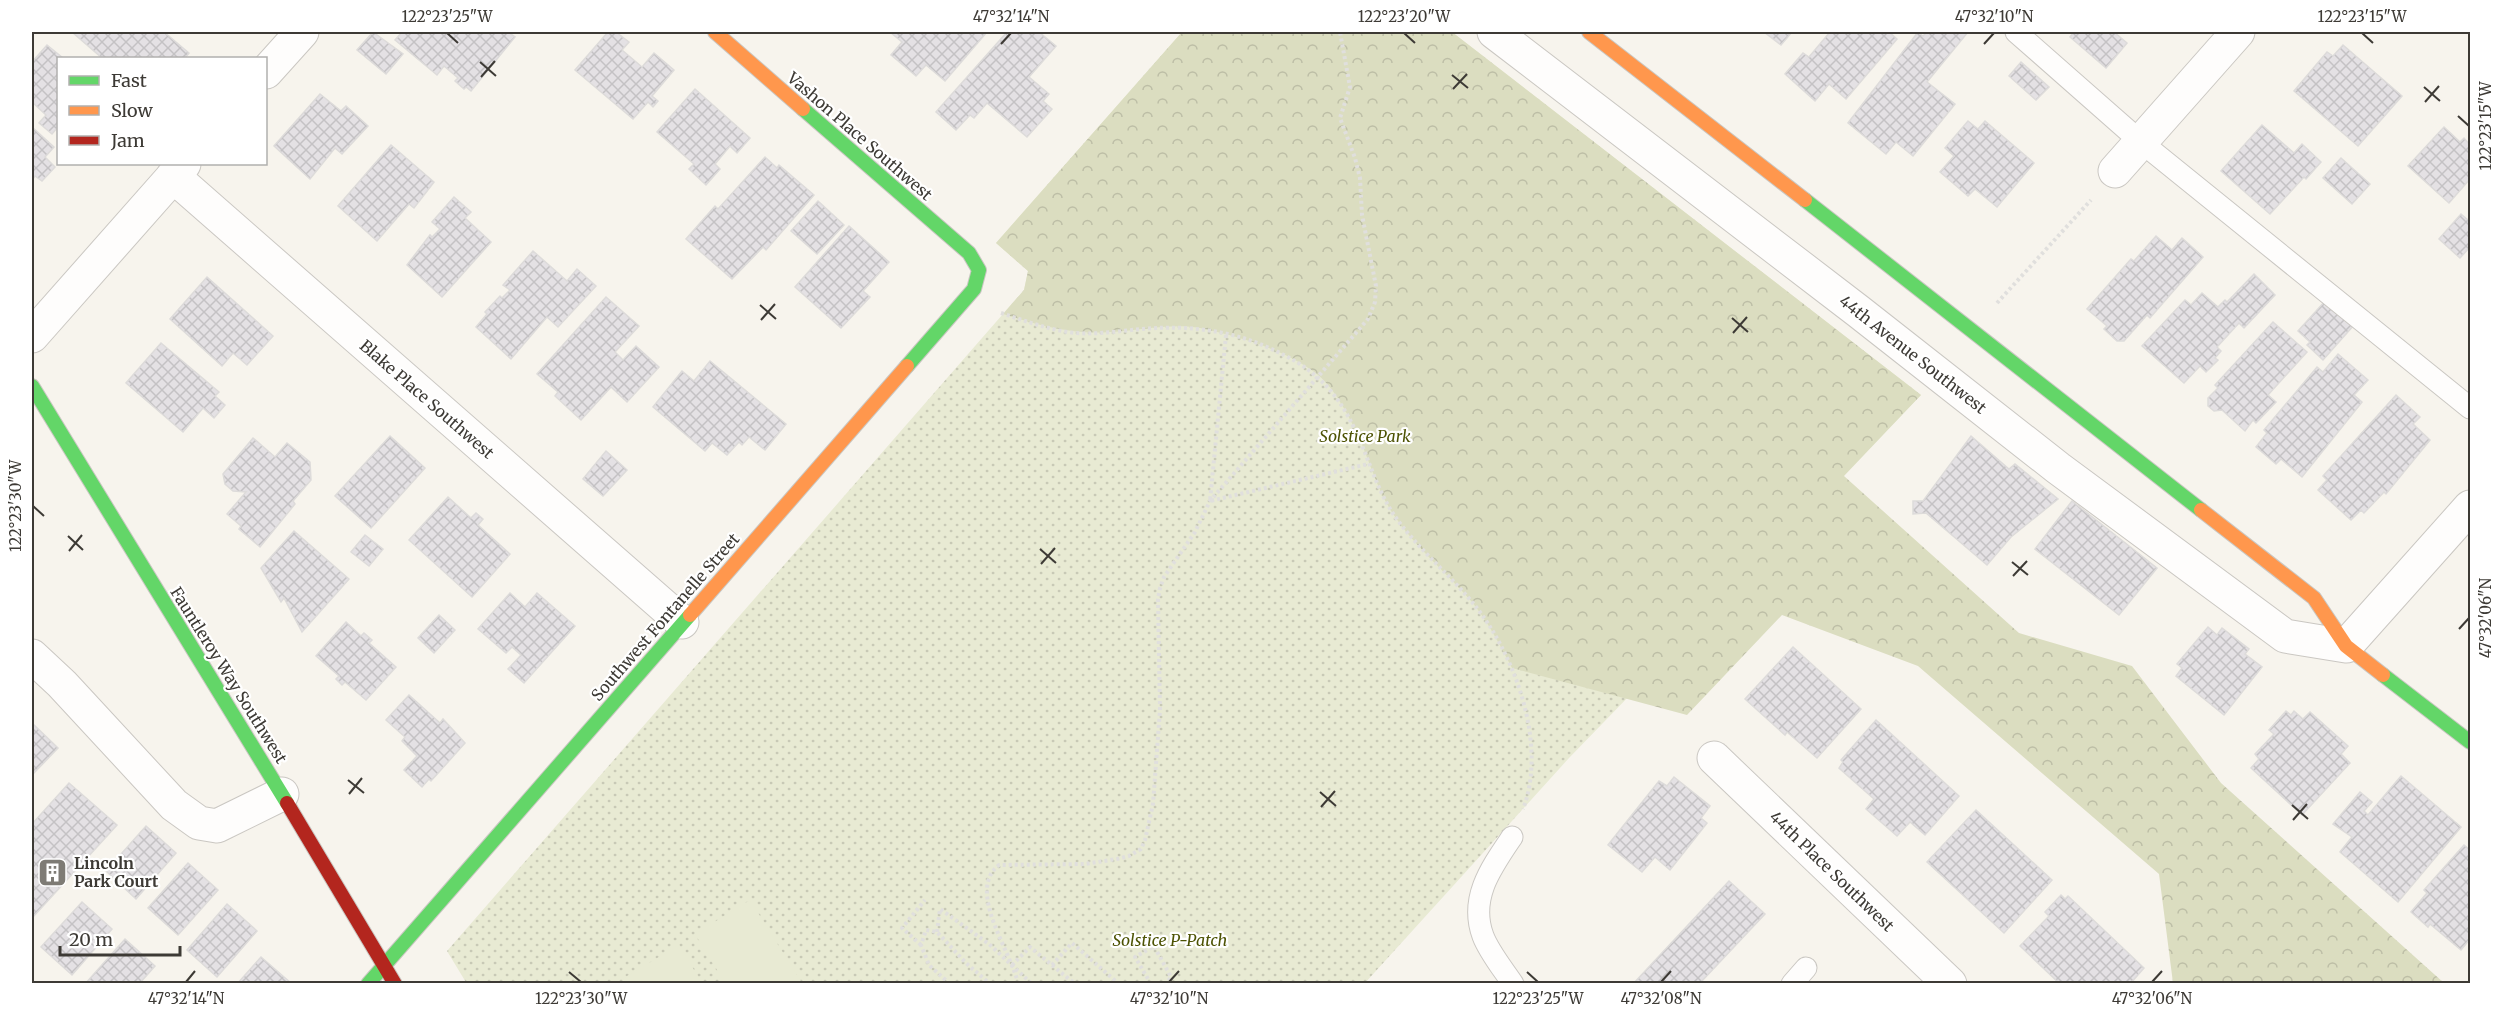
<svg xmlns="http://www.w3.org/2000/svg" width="2502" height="1015" viewBox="0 0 2502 1015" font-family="Merriweather,serif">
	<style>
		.green { fill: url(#green-dots) }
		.forest { fill: url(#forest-crowns) }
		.pitch { fill: #e8ead3 }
		.building { fill: url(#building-cross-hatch); stroke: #dddbda; stroke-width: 1.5 }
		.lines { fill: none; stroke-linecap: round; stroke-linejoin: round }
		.lane-casing { stroke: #cac7c2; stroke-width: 23 }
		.street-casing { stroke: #cac7c2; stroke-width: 35 }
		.fast-casing { stroke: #cac7c2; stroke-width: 16 }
		.slow-casing { stroke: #cac7c2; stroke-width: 16 }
		.jam-casing { stroke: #cac7c2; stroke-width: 16 }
		.path { stroke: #e0dfdd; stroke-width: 4; stroke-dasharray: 3 3; stroke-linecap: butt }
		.lane { stroke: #fefdfc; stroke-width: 21 }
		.street { stroke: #fefdfc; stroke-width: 33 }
		.fast { stroke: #63d668; stroke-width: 14 }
		.slow { stroke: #ff974d; stroke-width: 14 }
		.jam { stroke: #b3261e; stroke-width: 14 }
		.ticks { fill: none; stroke: #3d3a35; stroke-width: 2 }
		.labels { text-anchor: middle; stroke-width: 4.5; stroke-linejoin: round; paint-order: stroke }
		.street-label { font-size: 16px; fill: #3d3a35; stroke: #fff }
		.park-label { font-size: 16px; font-style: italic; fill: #4d5304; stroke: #fff }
		.poi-label { font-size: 16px; font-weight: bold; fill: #3d3a35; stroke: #fff; text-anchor: start }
		.neatline { fill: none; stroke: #3d3a35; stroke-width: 2 }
		.ticks-label { font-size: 15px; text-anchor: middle; fill: #3d3a35 }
	</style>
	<defs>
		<pattern id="green-dots" width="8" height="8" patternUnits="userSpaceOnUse" patternTransform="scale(1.5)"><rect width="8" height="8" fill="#e8ead3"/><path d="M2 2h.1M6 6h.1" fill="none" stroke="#c8c9b6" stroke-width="1.8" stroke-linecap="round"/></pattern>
		<pattern id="forest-crowns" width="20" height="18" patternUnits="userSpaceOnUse" patternTransform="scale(1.5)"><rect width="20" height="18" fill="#dbddc0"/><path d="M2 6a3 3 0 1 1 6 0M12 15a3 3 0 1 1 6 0" fill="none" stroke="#bdbea6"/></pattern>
		<pattern id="building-cross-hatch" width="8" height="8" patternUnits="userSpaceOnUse" patternTransform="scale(1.5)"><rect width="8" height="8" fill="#e4e1e4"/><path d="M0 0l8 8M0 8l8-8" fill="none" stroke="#c4c2c4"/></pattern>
	</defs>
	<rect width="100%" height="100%" fill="#f7f4ed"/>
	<!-- green -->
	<path class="green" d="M1182 32H1452L1921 395 1569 758 1365 983 467 984 447 951 1024 290 1028 271 996 243Z"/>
	<!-- forest -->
	<path class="forest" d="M1182 32H1452L1921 395 1844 476 2019 633 2132 666 2221 783 2444 983H2173L2159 874 1918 666 1782 615 1687 715 1512 668C1500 645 1488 622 1472 602 1446 572 1415 547 1393 514 1376 488 1369 458 1356 431 1347 413 1334 388 1318 375 1284 349 1241 337 1200 328 1171 323 1139 331 1110 332 1072 335 1039 325 1003 314L1024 290 1028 271 996 243Z"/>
	<!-- pitch -->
	<g class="pitch">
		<path d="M750 900 802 983H725L695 934Z"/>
		<path d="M679 945 702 983H625L622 979Z"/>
	</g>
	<!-- building -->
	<g class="building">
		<path d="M72 32H164L189 53 185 58H102Z"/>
		<path d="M373 32 403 54 386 74 357 50Z"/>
		<path d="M402 32H508L515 37 471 91 466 87 464 89 455 81 458 78 444 66 437 75 395 40Z"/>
		<path d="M608 32H616L629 42 622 50 642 67 654 53 674 70 652 96 658 101 653 107 648 102 633 119 575 70Z"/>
		<path d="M890 32H987L945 81 926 65 916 76 891 55 902 42Z"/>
		<path d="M1007 32H1039L1056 46 1029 77 1049 94 1043 101 1052 109 1027 137 987 103 974 118 970 115 956 130 936 112Z"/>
		<path d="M1764 32H1792L1781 45Z"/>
		<path d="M1830 32H1889L1897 39 1846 99 1829 84 1815 101 1785 74 1803 53 1809 57Z"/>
		<path d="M1918 32 1923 36 1927 32H1968L1927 82 1955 104 1913 156 1896 142 1886 154 1848 123Z"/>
		<path d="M2074 32H2114L2127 43 2106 68 2070 37Z"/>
		<path d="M47 45 63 58H58V127L52 134 39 123 46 115 32 102V62Z"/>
		<path d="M2343 45 2402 96 2358 146 2294 91 2327 52 2333 56Z"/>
		<path d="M2021 62 2049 87 2036 100 2009 76Z"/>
		<path d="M695 89 750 138 737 153 730 146 715 164 720 169 706 185 689 169 694 164 657 132Z"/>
		<path d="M320 94 341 111 346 106 368 126 342 154 335 148 310 179 274 146Z"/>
		<path d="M1968 121 1978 129 1985 121 2034 163 1997 207 1975 189 1968 196 1940 172 1954 156 1945 148Z"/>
		<path d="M2262 125 2294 153 2302 144 2321 162 2306 179 2304 177 2270 214 2221 171Z"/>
		<path d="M32 127 54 147 45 157 55 167 42 181 35 176 32 180Z"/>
		<path d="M2444 127 2460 142 2464 138 2470 145V179L2449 203 2408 166Z"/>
		<path d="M391 145 434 182 414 208 409 204 377 241 338 206Z"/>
		<path d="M765 157 777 168 779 165 814 195 766 250 763 247 732 279 686 239 715 206 718 209Z"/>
		<path d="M2341 158 2370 184 2352 204 2323 178Z"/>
		<path d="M454 197 471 212 465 218 491 242 442 297 407 265 430 235 432 237 440 229 432 222Z"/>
		<path d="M818 201 844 225 817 254 791 231Z"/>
		<path d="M2461 214 2468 220 2470 217V247L2460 258 2439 239Z"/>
		<path d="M849 226 889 262 863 291 870 297 841 328 795 287Z"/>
		<path d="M2156 236 2172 250 2182 238 2203 257 2150 318 2147 315 2124 341H2117L2104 329 2107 326 2087 309 2131 259 2134 261Z"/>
		<path d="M533 251 567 281 577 269 596 286 558 327 547 317 511 359 476 327 487 314 485 312 500 296 502 298 510 290 503 285Z"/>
		<path d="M2254 274 2275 295 2244 328 2239 323 2217 347 2221 351 2215 358 2218 360 2206 372 2200 366 2184 383 2142 346 2185 300 2191 305 2202 293 2218 307 2225 300 2227 302Z"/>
		<path d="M207 277 273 336 247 365 233 353 222 366 170 319Z"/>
		<path d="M606 297 639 326 615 352 623 360 636 346 659 367 627 402 611 387 581 420 555 396 558 392 537 374Z"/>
		<path d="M2326 300 2354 325 2323 360 2307 345 2310 342 2298 331Z"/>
		<path d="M2273 322 2307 352 2268 395 2276 402 2256 423 2253 420 2245 431 2222 410 2214 411 2208 406V398L2218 388 2215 385Z"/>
		<path d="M161 343 219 392 215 396 225 405 214 418 203 408 183 432 126 383Z"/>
		<path d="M2338 354 2368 380 2354 395 2362 402 2302 477 2281 459 2276 464 2256 447 2267 433 2264 430 2317 367 2323 372Z"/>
		<path d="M710 361 786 424 765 450 749 437 742 445 739 442 727 455 712 443 705 451 653 407 682 371 694 381Z"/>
		<path d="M2396 395 2420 417 2413 424 2430 440 2386 494 2384 492 2364 513 2361 510 2351 520 2318 490 2327 480 2323 476Z"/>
		<path d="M390 436 425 468 371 528 335 496Z"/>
		<path d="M1971 436 2009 469 2015 464 2058 499 2011 537 1987 565 1926 513 1913 514V501H1923Z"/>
		<path d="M253 438 275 457 287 443 310 462 311 480 293 501 295 504 260 547 239 529 241 526 227 514 246 492 233 491 225 484 223 474Z"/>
		<path d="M606 451 627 470 603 496 583 479Z"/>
		<path d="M448 497 471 518 476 513 483 519 478 525 510 554 472 597 409 540Z"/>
		<path d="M2072 501 2157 568 2119 615 2035 549Z"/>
		<path d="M294 531 349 579 302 632 284 598 281 602 261 568Z"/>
		<path d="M365 535 383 549 369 566 351 552Z"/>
		<path d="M510 593 525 607 537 593 575 626 524 683 508 669 521 655 512 647 506 653 478 629Z"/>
		<path d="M439 615 455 630 434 653 418 638Z"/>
		<path d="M346 622 361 636 364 633 372 640 369 643 396 667 366 700 345 682 342 685 336 679 339 676 316 656Z"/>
		<path d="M2208 627 2217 635 2222 628 2249 649 2245 654 2262 667 2224 715 2176 676 2182 668 2177 664Z"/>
		<path d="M1793 647 1861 709 1817 758 1787 732 1785 735 1745 699Z"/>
		<path d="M409 695 440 723 443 719 465 743 431 781 429 779 422 787 404 770 417 756 402 741 405 737 386 720Z"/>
		<path d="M2286 711 2291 715 2294 711 2303 719 2310 712 2348 746 2341 754 2350 763 2302 815 2251 768 2259 759 2255 754 2274 734 2269 730Z"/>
		<path d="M1876 720 1959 796 1925 835 1910 822 1897 836 1866 809 1874 799 1839 768 1843 762 1841 760Z"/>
		<path d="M32 723 58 748 34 773 32 771Z"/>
		<path d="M2401 776 2461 827 2398 902 2340 852 2352 837 2333 824 2360 792 2372 802 2364 811 2368 815Z"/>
		<path d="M1674 777 1710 806 1701 818 1707 823 1670 870 1655 857 1642 872 1608 845 1659 781 1667 786Z"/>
		<path d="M69 783 117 825 32 918V824Z"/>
		<path d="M1976 810 2052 880 2004 933 1927 862Z"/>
		<path d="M146 826 176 853 136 899 106 871Z"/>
		<path d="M2464 845 2470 850V939L2461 950 2430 924 2428 927 2411 912 2427 893 2424 890Z"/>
		<path d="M188 863 218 890 178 935 148 908Z"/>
		<path d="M1729 881 1765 914 1701 982 1703 984H1633Z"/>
		<path d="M2061 895 2065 899 2068 896 2144 968 2130 984H2060L2020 946 2049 916 2045 912Z"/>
		<path d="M82 902 112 929 72 975 41 947Z"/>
		<path d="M227 904 257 931 217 977 187 950Z"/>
		<path d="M125 939 155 966 139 984H85Z"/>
		<path d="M261 957 291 983V984H237Z"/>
	</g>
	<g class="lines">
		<defs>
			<g id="lane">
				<path d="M2016 32 2141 142 2470 408"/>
				<path d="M1512 837C1491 868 1469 898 1483 936 1489 952 1503 969 1513 984"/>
				<path d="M1792 984 1806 968"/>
			</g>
			<g id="street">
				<path d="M1494 32 1858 311 2058 468 2285 636 2346 646 2470 507"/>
				<path d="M266 72 302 32"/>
				<path d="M2115 171 2238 32"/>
				<path d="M173 176 682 622"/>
				<path d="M32 336 184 164"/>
				<path d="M32 656 62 684 174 805 199 823 217 826 282 794"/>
				<path d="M1714 758 1950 984"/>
			</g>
			<g id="fast">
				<path d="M803 109 969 253 979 270 974 289 907 366"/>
				<path d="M1805 200 2201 510"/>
				<path d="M32 386 287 803"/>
				<path d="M2383 675 2470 742"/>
				<path d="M368 984 690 615"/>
			</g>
			<g id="slow">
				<path d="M715 32 803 109"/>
				<path d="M1589 32 1805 200"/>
				<path d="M2201 510 2314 598 2346 646 2383 675"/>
				<path d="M690 615 907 366"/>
			</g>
			<path id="jam" d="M287 803 395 984"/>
		</defs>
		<!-- lane casing -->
		<use href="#lane" class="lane-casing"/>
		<!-- street casing -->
		<use href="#street" class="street-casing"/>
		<!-- fast casing -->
		<use href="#fast" class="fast-casing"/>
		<!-- slow casing -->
		<use href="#slow" class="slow-casing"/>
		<!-- jam casing -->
		<use href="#jam" class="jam-casing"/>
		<!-- path -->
		<g class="path">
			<path d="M1997 303 2091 200"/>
			<path d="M1001 313C1026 321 1049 330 1075 333 1103 335 1130 329 1157 328 1193 326 1234 332 1267 347 1311 366 1336 388 1356 432 1369 459 1377 490 1394 515 1416 547 1447 572 1472 602 1515 653 1548 745 1523 809"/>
			<path d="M1226 335 1210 501 1368 464"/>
			<path d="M937 932 940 909 989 944 1032 984"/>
			<path d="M921 945 902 928 925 900"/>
			<path d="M1012 965 1030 947 1075 984"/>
			<path d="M1052 965 1072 943 1119 984"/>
			<path d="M950 984 929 965 921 945 926 930 937 932 966 963 990 984"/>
			<path d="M1018 984C1013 954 965 891 999 865L1085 864 1117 859 1129 856 1141 849 1145 840 1153 804 1160 710 1158 599 1160 588 1164 577 1195 532 1210 501 1368 319 1375 302 1376 286 1362 215 1360 178 1355 158 1340 118 1350 87 1340 32"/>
			<path d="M1151 984 1135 957 1154 946 1171 977 1166 984"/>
		</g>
		<!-- lane -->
		<use href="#lane" class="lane"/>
		<!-- street -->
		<use href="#street" class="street"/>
		<!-- fast -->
		<use href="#fast" class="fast"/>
		<!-- slow -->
		<use href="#slow" class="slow"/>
		<!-- jam -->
		<use href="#jam" class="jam"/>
	</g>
	<!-- ticks -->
	<path class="ticks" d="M447 33 458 43M1404 33 1415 43M2362 33 2373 43M1001 44 1011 33M1984 44 1994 33M480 62 496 76M1452 75 1468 88M481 77 495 61M2424 87 2440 101M1453 89 1467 74M2425 102 2439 86M2458 116 2469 126M760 305 776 319M1732 318 1748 332M761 320 775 304M1733 333 1747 317M33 506 44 516M68 536 83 550M1040 549 1056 563M69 551 82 535M2012 562 2028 575M1041 564 1055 548M2013 576 2027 561M2459 629 2469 618M348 780 364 793M1320 792 1336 806M349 794 362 778M2292 805 2308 819M1321 807 1335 791M2293 820 2307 804M569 972 581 982M1527 972 1538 982M186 982 195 971M1169 982 1179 971M1661 982 1671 971M2152 982 2162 971"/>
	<!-- icons -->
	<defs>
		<symbol id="building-square" viewBox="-11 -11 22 22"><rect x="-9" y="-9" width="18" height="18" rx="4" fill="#7e7b75" stroke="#fff"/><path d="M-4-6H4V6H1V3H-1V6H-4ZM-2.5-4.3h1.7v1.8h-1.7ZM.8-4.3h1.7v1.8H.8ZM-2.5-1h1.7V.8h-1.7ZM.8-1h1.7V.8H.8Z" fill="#fff"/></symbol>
	</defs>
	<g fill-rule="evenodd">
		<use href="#building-square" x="36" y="856" width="33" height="33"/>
	</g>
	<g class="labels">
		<!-- street labels -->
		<g class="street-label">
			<text transform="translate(860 136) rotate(41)" y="6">Vashon Place Southwest</text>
			<text transform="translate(1913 354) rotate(38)" y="6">44th Avenue Southwest</text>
			<text transform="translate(427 399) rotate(41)" y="6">Blake Place Southwest</text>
			<text transform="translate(665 617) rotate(-49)" y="6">Southwest Fontanelle Street</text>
			<text transform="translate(229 675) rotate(58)" y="6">Fauntleroy Way Southwest</text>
			<text transform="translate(1832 871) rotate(44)" y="6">44th Place Southwest</text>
		</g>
		<!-- park labels -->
		<g class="park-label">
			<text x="1365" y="442">Solstice Park</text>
			<text x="1170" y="946">Solstice P-Patch</text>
		</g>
		<!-- poi labels -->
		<g class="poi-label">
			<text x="74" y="869">Lincoln<tspan x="74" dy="18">Park Court</tspan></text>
		</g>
	</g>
	<!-- border -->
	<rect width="2502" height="1015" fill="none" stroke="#ffffff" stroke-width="66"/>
	<!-- legend -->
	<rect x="57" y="57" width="210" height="108" fill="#ffffff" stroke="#b1b0ae" stroke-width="1.5"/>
	<rect x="69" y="76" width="30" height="9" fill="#63d668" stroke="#b1b0ae" stroke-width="1.5"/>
	<text x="111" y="87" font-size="18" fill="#3d3a35">Fast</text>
	<rect x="69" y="106" width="30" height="9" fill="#ff974d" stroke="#b1b0ae" stroke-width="1.5"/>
	<text x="111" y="117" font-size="18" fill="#3d3a35">Slow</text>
	<rect x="69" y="136" width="30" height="9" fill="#b3261e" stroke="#b1b0ae" stroke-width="1.5"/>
	<text x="111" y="147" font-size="18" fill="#3d3a35">Jam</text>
	<!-- scale -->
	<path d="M60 946v9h120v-9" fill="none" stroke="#3d3a35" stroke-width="3"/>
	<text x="69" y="946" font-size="18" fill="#3d3a35" stroke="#ffffff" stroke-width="4.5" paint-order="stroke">20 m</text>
	<rect x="33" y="33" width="2436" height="949" class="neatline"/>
	<g class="ticks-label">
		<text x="447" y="22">122°23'25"W</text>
		<text x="1011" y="22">47°32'14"N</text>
		<text x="1404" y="22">122°23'20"W</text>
		<text x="1994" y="22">47°32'10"N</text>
		<text x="2362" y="22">122°23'15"W</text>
		<text transform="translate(2486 126) rotate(-90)" y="5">122°23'15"W</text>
		<text transform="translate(16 506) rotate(-90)" y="5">122°23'30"W</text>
		<text transform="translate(2486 618) rotate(-90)" y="5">47°32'06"N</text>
		<text x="186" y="1004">47°32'14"N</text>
		<text x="581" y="1004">122°23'30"W</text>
		<text x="1169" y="1004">47°32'10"N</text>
		<text x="1538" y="1004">122°23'25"W</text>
		<text x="1661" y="1004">47°32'08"N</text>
		<text x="2152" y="1004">47°32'06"N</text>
	</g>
</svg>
